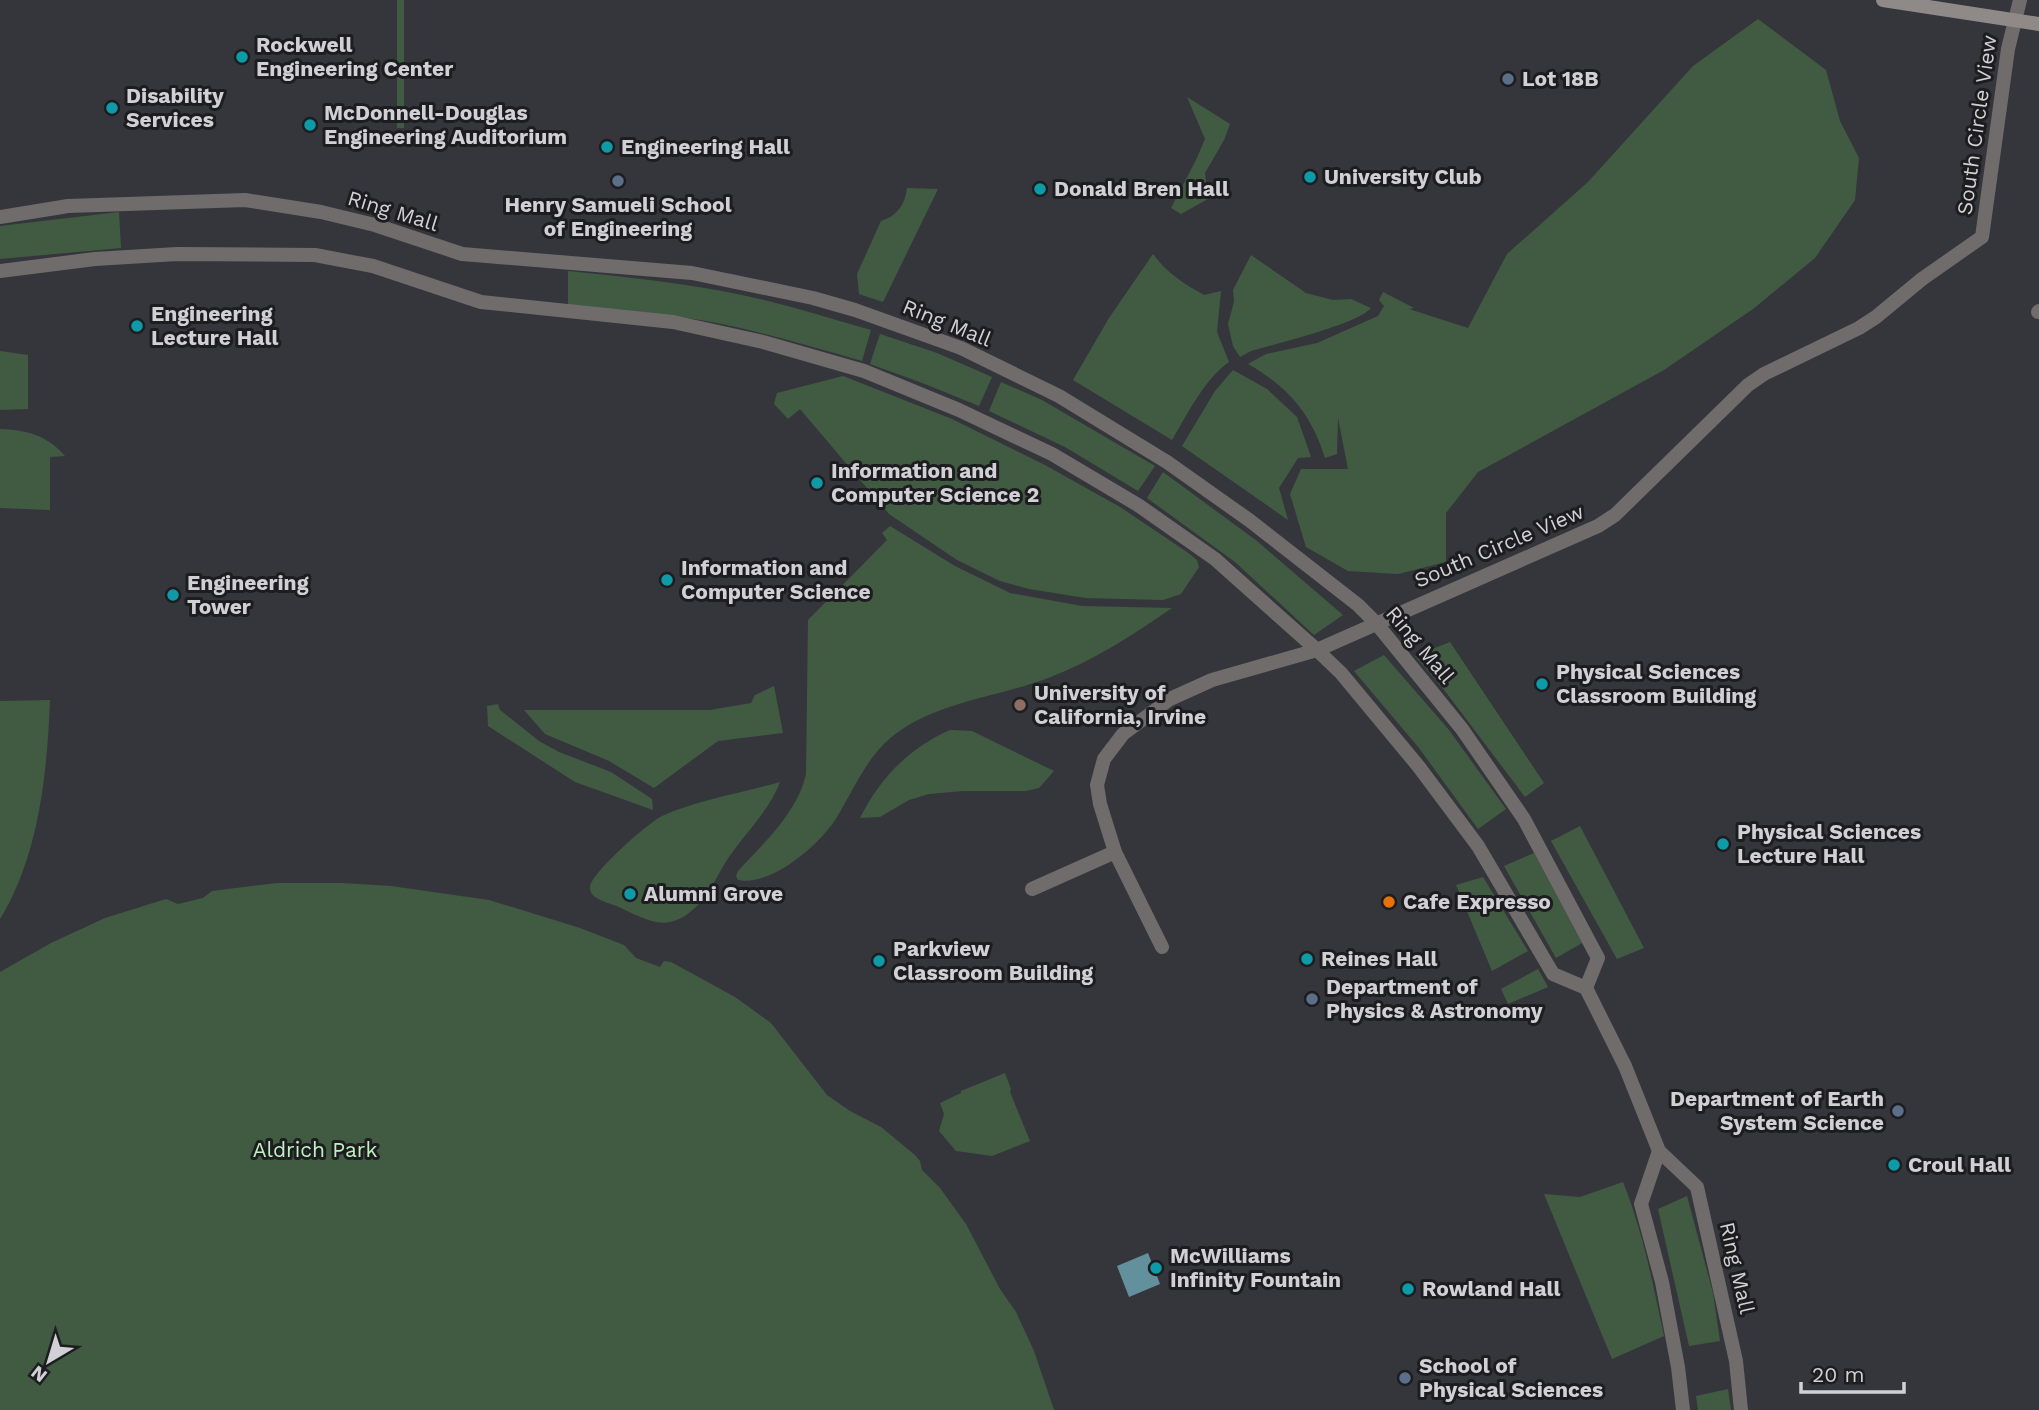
<svg xmlns="http://www.w3.org/2000/svg" width="2039" height="1410" viewBox="0 0 2039 1410" font-family="'Work Sans',sans-serif">
	<style>
		.green { fill: #415b43 }
		.water { fill: #63909d }
		.lines { fill: none; stroke-linecap: round; stroke-linejoin: round }
		.service { stroke: #706c6b; stroke-width: 14 }
		.pedestrian { stroke: #706c6b; stroke-width: 14 }
		.secondary { stroke: #8f8a88; stroke-width: 14 }
		.culture-dot { fill: #0f9aa8; stroke: #1d1d20; stroke-width: 2.5 }
		.service-dot { fill: #5c6f8a; stroke: #1d1d20; stroke-width: 2.5 }
		.education-dot { fill: #8d6e63; stroke: #1d1d20; stroke-width: 2.5 }
		.food-dot { fill: #e8710a; stroke: #1d1d20; stroke-width: 2.5 }
		.labels { text-anchor: middle; stroke-width: 6; stroke-linejoin: round; paint-order: stroke }
		.poi-label { font-size: 21px; font-weight: bold; fill: #d1d1d5; stroke: #1d1d20; text-anchor: start }
		.street-label { font-size: 21px; fill: #d1d1d5; stroke: #1d1d20 }
		.park-label { font-size: 21px; fill: #bef1c1; stroke: #1d1d20 }
	</style>
	<rect width="100%" height="100%" fill="#35363c"/>
	<!-- green -->
	<g class="green">
		<rect x="397" y="0" width="7" height="128"/>
		<path d="M1758 19 1826 70 1840 121 1859 158 1855 200 1815 258 1753 309 1664 370 1478 472 1446 513V562L1398 574 1348 571 1306 547 1290 494 1301 469H1348L1338 418 1337 454 1325 458C1311 413 1288 387 1248 364L1266 354 1317 343 1378 316 1384 306 1379 300 1383 292 1414 308 1409 309 1468 328 1507 254 1588 182 1693 66Z"/>
		<path d="M1187 97 1230 124 1224 140 1205 173 1208 199 1181 214 1171 208 1196 160 1205 139Z"/>
		<path d="M907 188 938 189 883 302 859 294 857 274 881 221C897 216 905 205 907 188Z"/>
		<path d="M119 212 121 248 0 259V226Z"/>
		<path d="M1153 254C1167 273 1184 284 1204 295L1221 291 1217 332 1229 362C1205 378 1187 415 1172 440L1073 380 1109 318Z"/>
		<path d="M1251 255 1306 293 1333 300 1351 299 1371 308C1358 324 1275 344 1251 351L1240 357 1233 346 1228 324 1234 302 1233 290Z"/>
		<path d="M568 271C620 276 671 282 722 291 772 300 822 316 871 330L862 361C814 347 766 333 717 323 668 314 618 310 568 305Z"/>
		<path d="M880 334 937 353 992 377 979 406 925 384 870 364Z"/>
		<path d="M0 351 28 355V409L0 410Z"/>
		<path d="M1233 370 1267 389 1297 417 1311 457 1298 458 1279 488 1288 520 1182 446 1215 391Z"/>
		<path d="M843 376 952 419 1045 465 1120 507 1187 552 1197 560 1199 567 1181 594 1163 600 1086 598 1029 589 1000 581 957 560 889 514 800 409 788 419 774 404 777 393Z"/>
		<path d="M1001 382 1042 400 1155 466 1138 491 1065 447 989 411Z"/>
		<path d="M0 429C26 430 47 435 65 456L50 457V510L0 508Z"/>
		<path d="M1163 472 1257 541 1343 615 1314 635 1235 562 1147 498Z"/>
		<path d="M890 526 955 566 1010 593 1082 606 1172 608C1133 635 1093 661 1048 678 996 698 939 701 894 735 867 756 854 789 837 817 821 844 771 887 738 880L736 876 738 871C763 844 798 812 806 774L808 620 887 540 882 533Z"/>
		<path d="M1450 642 1544 783 1525 797 1445 691 1415 656Z"/>
		<path d="M1384 655 1449 730 1506 809 1478 829 1419 748 1354 671Z"/>
		<path d="M774 686 783 733 718 741 654 788 609 761 545 734 524 710H710L751 703 755 695Z"/>
		<path d="M50 700C47 774 39 855 0 919V701Z"/>
		<path d="M498 704 500 710 539 741 559 752 611 772 652 799 653 810 575 782 488 726 487 706Z"/>
		<path d="M950 730 972 731 1054 771 1039 788 1026 791H963L929 794 909 800 880 817 860 818C880 778 909 748 950 730Z"/>
		<path d="M780 782C769 811 747 831 729 857 720 870 714 885 704 898 696 908 683 920 670 922 653 926 629 911 614 905 606 902 589 898 590 887 591 873 648 823 662 816 698 800 742 793 780 782Z"/>
		<path d="M1580 826 1644 948 1617 959 1551 841Z"/>
		<path d="M1534 853 1582 943 1556 958 1504 866Z"/>
		<path d="M1483 877 1528 951 1492 971 1456 885Z"/>
		<path d="M277 883H342L391 886 489 900 580 928 624 945 636 958 660 967 664 961 671 962 735 997 771 1023 827 1095 850 1111 881 1127 915 1155 920 1161 922 1170 940 1188 966 1224 1000 1289 1016 1312 1034 1351 1054 1410H0V972L51 943 105 918 166 899 178 904 203 898 212 891Z"/>
		<path d="M1538 969 1548 987 1508 1004 1501 989Z"/>
		<path d="M1005 1073 1011 1089 1010 1092 1030 1141 992 1156 956 1151 939 1131 944 1114 940 1103 961 1093V1091Z"/>
		<path d="M1623 1182C1643 1232 1653 1284 1664 1336L1612 1359 1544 1194 1580 1197Z"/>
		<path d="M1687 1196 1713 1293 1720 1341 1689 1346 1658 1209Z"/>
		<path d="M1728 1389 1731 1410H1698L1696 1396Z"/>
	</g>
	<!-- water -->
	<path class="water" d="M1148 1253 1160 1284 1129 1297 1117 1266Z"/>
	<g class="lines">
		<!-- service -->
		<g class="service">
			<path d="M2038 312 2039 311"/>
			<path d="M1032 889 1115 852"/>
			<path d="M1162 947 1115 852 1100 804 1097 785 1104 759 1123 734 1170 699 1212 680 1317 650 1598 526 1615 515 1748 385 1764 374 1859 328 1876 317 1922 279 1982 237 2008 49 2020 0"/>
		</g>
		<!-- pedestrian -->
		<g class="pedestrian">
			<path d="M0 217 68 206 245 200 321 212 375 225 462 254 692 273 813 298 855 310 961 348 1059 396 1167 462 1249 520 1358 605 1376 623 1462 729 1524 819 1598 958 1586 988"/>
			<path d="M0 271 95 259 177 254 315 255 373 266 481 302 673 322 763 342 864 371 959 410 1052 454 1138 505 1215 559 1317 650 1341 673 1419 767 1478 846 1553 974 1586 988 1625 1066 1659 1151 1697 1187 1736 1361 1741 1410"/>
			<path d="M1659 1151 1641 1204 1662 1282 1678 1367 1683 1410"/>
		</g>
		<!-- secondary -->
		<path class="secondary" d="M1883 0 2039 24"/>
	</g>
	<!-- markers -->
	<g class="culture-dot">
		<circle cx="242" cy="57" r="7"/>
		<circle cx="112" cy="108" r="7"/>
		<circle cx="310" cy="125" r="7"/>
		<circle cx="607" cy="147" r="7"/>
		<circle cx="1310" cy="177" r="7"/>
		<circle cx="1040" cy="189" r="7"/>
		<circle cx="137" cy="326" r="7"/>
		<circle cx="817" cy="483" r="7"/>
		<circle cx="667" cy="580" r="7"/>
		<circle cx="173" cy="595" r="7"/>
		<circle cx="1542" cy="684" r="7"/>
		<circle cx="1723" cy="844" r="7"/>
		<circle cx="630" cy="894" r="7"/>
		<circle cx="1307" cy="959" r="7"/>
		<circle cx="879" cy="961" r="7"/>
		<circle cx="1894" cy="1165" r="7"/>
		<circle cx="1156" cy="1268" r="7"/>
		<circle cx="1408" cy="1289" r="7"/>
	</g>
	<g class="service-dot">
		<circle cx="1508" cy="79" r="7"/>
		<circle cx="618" cy="181" r="7"/>
		<circle cx="1312" cy="999" r="7"/>
		<circle cx="1898" cy="1111" r="7"/>
		<circle cx="1405" cy="1378" r="7"/>
	</g>
	<circle class="education-dot" cx="1020" cy="705" r="7"/>
	<circle class="food-dot" cx="1389" cy="902" r="7"/>
	<g class="labels">
		<!-- poi labels -->
		<g class="poi-label">
			<text x="256" y="52">Rockwell<tspan x="256" dy="24">Engineering Center</tspan></text>
			<text x="1522" y="86">Lot 18B</text>
			<text x="126" y="103">Disability<tspan x="126" dy="24">Services</tspan></text>
			<text x="324" y="120">McDonnell-Douglas<tspan x="324" dy="24">Engineering Auditorium</tspan></text>
			<text x="621" y="154">Engineering Hall</text>
			<text x="1324" y="184">University Club</text>
			<text x="1054" y="196">Donald Bren Hall</text>
			<text x="618" y="212" text-anchor="middle">Henry Samueli School<tspan x="618" dy="24">of Engineering</tspan></text>
			<text x="151" y="321">Engineering<tspan x="151" dy="24">Lecture Hall</tspan></text>
			<text x="831" y="478">Information and<tspan x="831" dy="24">Computer Science 2</tspan></text>
			<text x="681" y="575">Information and<tspan x="681" dy="24">Computer Science</tspan></text>
			<text x="187" y="590">Engineering<tspan x="187" dy="24">Tower</tspan></text>
			<text x="1556" y="679">Physical Sciences<tspan x="1556" dy="24">Classroom Building</tspan></text>
			<text x="1034" y="700">University of<tspan x="1034" dy="24">California, Irvine</tspan></text>
			<text x="1737" y="839">Physical Sciences<tspan x="1737" dy="24">Lecture Hall</tspan></text>
			<text x="644" y="901">Alumni Grove</text>
			<text x="1403" y="909">Cafe Expresso</text>
			<text x="893" y="956">Parkview<tspan x="893" dy="24">Classroom Building</tspan></text>
			<text x="1321" y="966">Reines Hall</text>
			<text x="1326" y="994">Department of<tspan x="1326" dy="24">Physics &amp; Astronomy</tspan></text>
			<text x="1884" y="1106" text-anchor="end">Department of Earth<tspan x="1884" dy="24">System Science</tspan></text>
			<text x="1908" y="1172">Croul Hall</text>
			<text x="1170" y="1263">McWilliams<tspan x="1170" dy="24">Infinity Fountain</tspan></text>
			<text x="1422" y="1296">Rowland Hall</text>
			<text x="1419" y="1373">School of<tspan x="1419" dy="24">Physical Sciences</tspan></text>
		</g>
		<!-- street labels -->
		<g class="street-label">
			<text transform="translate(1977 125) rotate(-82)" y="7">South Circle View</text>
			<text transform="translate(393 211) rotate(17)" y="7">Ring Mall</text>
			<text transform="translate(947 323) rotate(22)" y="7">Ring Mall</text>
			<text transform="translate(1499 546) rotate(-23)" y="7">South Circle View</text>
			<text transform="translate(1420 645) rotate(50)" y="7">Ring Mall</text>
			<text transform="translate(1737 1268) rotate(77)" y="7">Ring Mall</text>
		</g>
		<!-- park labels -->
		<g class="park-label">
			<text x="315" y="1157">Aldrich Park</text>
		</g>
	</g>
	<!-- north arrow -->
	<g transform="translate(49 1361) rotate(218)" stroke="#1d1d20" stroke-width="5" paint-order="stroke">
	<path d="M0-5L12 26L0 18L-12 26Z" fill="#d1d1d5"/>
	<text y="-10" font-size="19" font-weight="bold" text-anchor="middle" fill="#d1d1d5">N</text>
	</g>
	<!-- scale -->
	<path d="M1801 1382v10h103v-10" fill="none" stroke="#d1d1d5" stroke-width="3.5"/>
	<text x="1812" y="1382" font-size="21" fill="#d1d1d5" stroke="#1d1d20" stroke-width="5" paint-order="stroke">20 m</text>
</svg>
